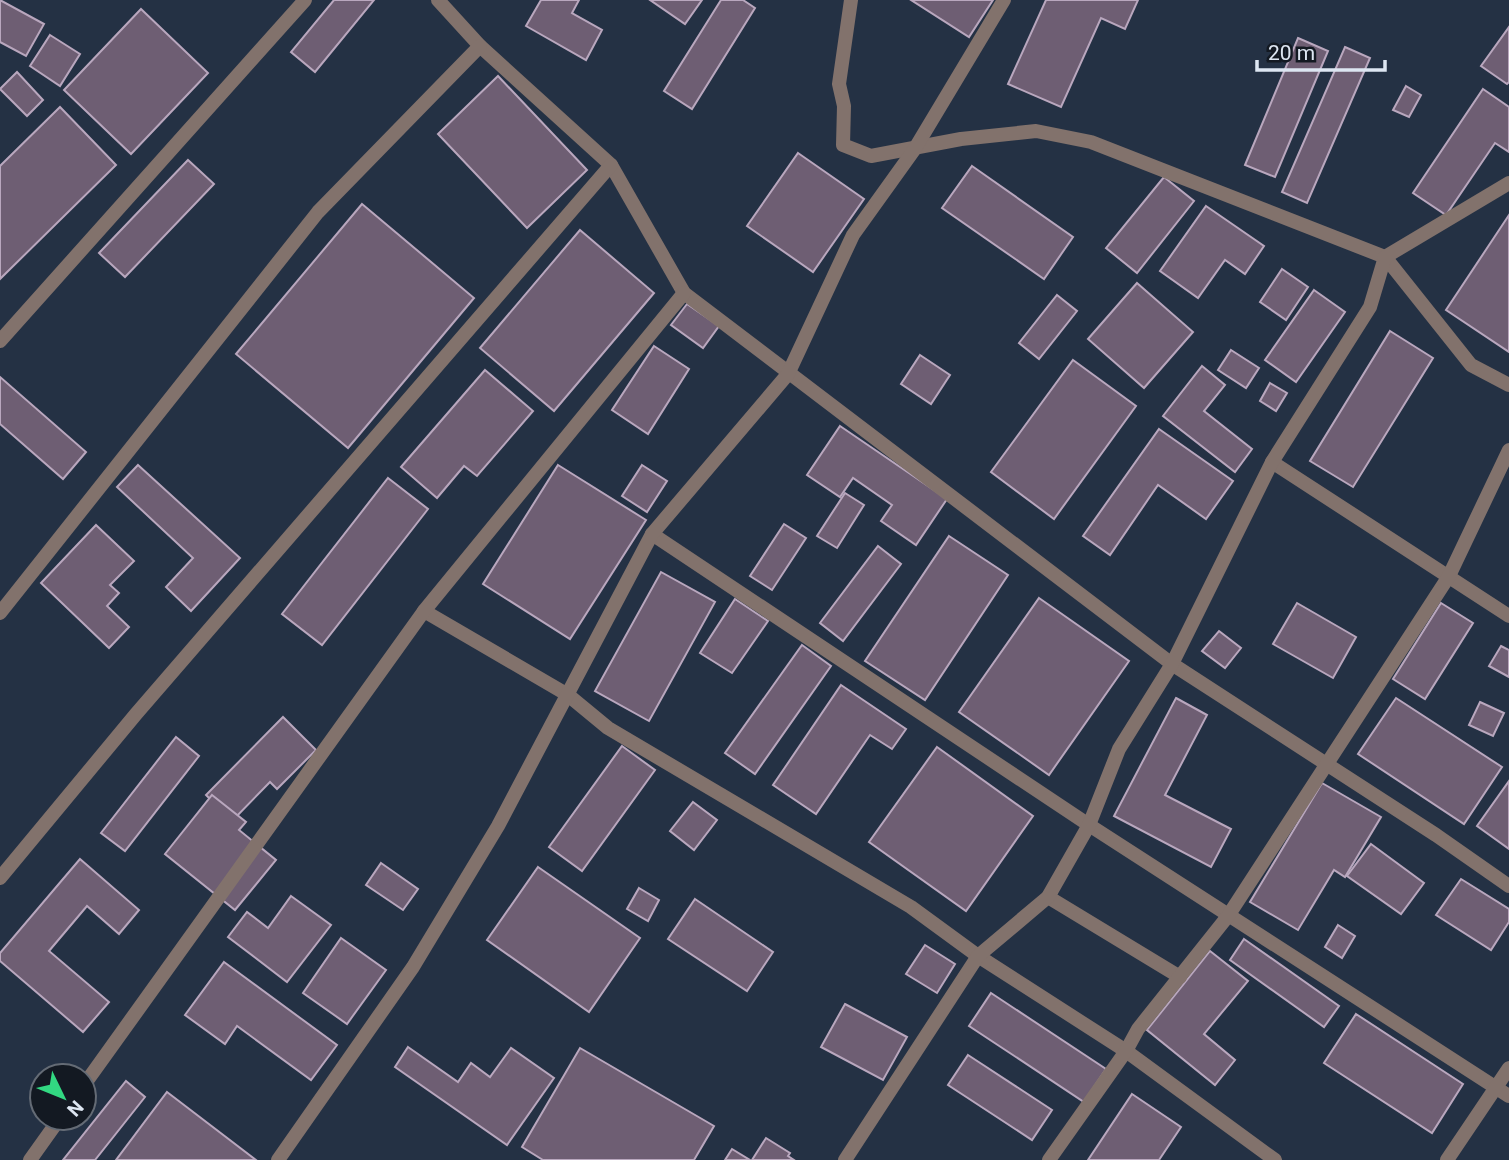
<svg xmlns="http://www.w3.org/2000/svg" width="1509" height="1160" viewBox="0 0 1509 1160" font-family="Roboto,sans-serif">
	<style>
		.building { fill: #6e5e73; stroke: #b9a7be; stroke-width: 2 }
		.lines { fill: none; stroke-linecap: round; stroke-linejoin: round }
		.minor { stroke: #82726c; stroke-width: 14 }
	</style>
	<rect width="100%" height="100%" fill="#243144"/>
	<!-- building -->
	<g class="building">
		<path d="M0 0 44 24 26 56 0 42Z"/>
		<path d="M334 0H374L315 72 291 52Z"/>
		<path d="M541 0H579L572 13 602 30 586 60 526 26Z"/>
		<path d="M650 0H702L685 24Z"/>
		<path d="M721 0H743L755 8 692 109 664 91Z"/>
		<path d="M911 0H993L969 37Z"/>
		<path d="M1046 0H1138L1125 29 1101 18 1061 107 1008 84Z"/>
		<path d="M141 9 208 73 131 154 64 90Z"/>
		<path d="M1509 27V82L1507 84 1481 66Z"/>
		<path d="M50 35 80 54 60 86 30 66Z"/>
		<path d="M1298 38 1328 51 1275 177 1245 165Z"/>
		<path d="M1345 47 1370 58 1307 203 1282 192Z"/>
		<path d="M17 72 43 100 27 116 0 89Z"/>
		<path d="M498 76 587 170 527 228 438 134Z"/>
		<path d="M1406 86 1421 95 1409 117 1393 110Z"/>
		<path d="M1483 89 1509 107V152L1495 143 1446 215 1413 193Z"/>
		<path d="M60 107 116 165 0 279V166Z"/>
		<path d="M798 153 864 199 813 272 747 226Z"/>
		<path d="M188 160 214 184 125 277 99 253Z"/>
		<path d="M972 166 1073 237 1044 279 942 208Z"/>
		<path d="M1164 177 1194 201 1137 273 1106 248Z"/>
		<path d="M362 204 474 298 348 448 236 354Z"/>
		<path d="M1206 206 1264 246 1245 274 1225 260 1198 298 1160 271Z"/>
		<path d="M1509 215V352L1446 310Z"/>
		<path d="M580 230 654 293 554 411 480 348Z"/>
		<path d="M1282 269 1308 287 1286 320 1260 302Z"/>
		<path d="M1137 283 1193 332 1144 388 1088 339Z"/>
		<path d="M1314 290 1345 312 1296 382 1265 360Z"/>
		<path d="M1057 295 1077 311 1039 359 1019 343Z"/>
		<path d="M687 304 719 326 703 348 671 325Z"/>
		<path d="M1390 331 1433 358 1353 487 1310 461Z"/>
		<path d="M654 346 689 369 648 434 612 410Z"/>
		<path d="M1231 350 1259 368 1246 388 1218 370Z"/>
		<path d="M920 355 950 375 931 404 901 384Z"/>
		<path d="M1073 360 1136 406 1054 519 991 472Z"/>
		<path d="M1202 366 1225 385 1204 411 1252 449 1235 472 1163 416Z"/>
		<path d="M485 370 533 411 477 476 464 466 437 498 401 467Z"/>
		<path d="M0 377 86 452 63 479 0 424Z"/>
		<path d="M1270 383 1287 393 1276 411 1260 401Z"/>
		<path d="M840 426 947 499 916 545 881 521 892 505 853 478 840 497 807 475Z"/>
		<path d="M1159 429 1233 481 1206 519 1158 485 1110 555 1083 536Z"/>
		<path d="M138 465 240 558 191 611 166 587 193 558 117 487Z"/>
		<path d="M558 465 646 520 570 639 483 584Z"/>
		<path d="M642 465 667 481 647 512 622 496Z"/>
		<path d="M388 478 428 509 322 645 282 614Z"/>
		<path d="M845 493 864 505 837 548 817 536Z"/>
		<path d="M784 524 806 538 772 590 750 576Z"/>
		<path d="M96 525 134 561 110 585 119 593 107 606 129 627 109 648 41 583Z"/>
		<path d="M949 536 1008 575 925 700 865 661Z"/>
		<path d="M878 546 901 564 843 641 820 623Z"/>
		<path d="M661 572 715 602 649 721 595 691Z"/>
		<path d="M1039 598 1129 661 1049 775 959 712Z"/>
		<path d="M735 599 768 621 732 673 700 653Z"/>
		<path d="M1297 603 1356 637 1333 678 1273 644Z"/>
		<path d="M1441 603 1473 623 1425 699 1393 679Z"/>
		<path d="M1219 631 1241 648 1225 668 1202 651Z"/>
		<path d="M802 645 831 666 755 774 725 753Z"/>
		<path d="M1501 646 1509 650V677L1489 666Z"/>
		<path d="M841 685 906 729 892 749 870 735 816 814 773 785Z"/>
		<path d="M1176 698 1207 715 1165 795 1231 829 1211 867 1114 816Z"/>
		<path d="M1396 698 1502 767 1464 824 1358 754Z"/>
		<path d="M1480 702 1504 713 1493 736 1469 725Z"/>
		<path d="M283 717 316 750 277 789 270 782 232 821 206 795Z"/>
		<path d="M176 737 199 756 125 851 101 833Z"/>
		<path d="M622 746 655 770 582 871 549 847Z"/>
		<path d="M937 747 1033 816 966 911 869 842Z"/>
		<path d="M1509 781V849L1477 826Z"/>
		<path d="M1322 783 1381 817 1345 877 1334 870 1298 930 1250 902Z"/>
		<path d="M212 795 246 822 239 830 276 860 235 910 165 854Z"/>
		<path d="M693 802 717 820 694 850 670 831Z"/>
		<path d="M1371 844 1424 883 1401 914 1347 876Z"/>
		<path d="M80 859 139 910 119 934 87 906 49 951 109 1002 83 1032 0 961V953Z"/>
		<path d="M381 863 418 889 403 910 366 885Z"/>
		<path d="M538 867 640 938 589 1012 487 940Z"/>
		<path d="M1461 879 1509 909V922L1491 950 1436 915Z"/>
		<path d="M639 888 659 900 648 921 627 909Z"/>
		<path d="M291 896 331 925 287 982 228 937 247 912 268 928Z"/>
		<path d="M695 899 773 952 747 991 668 939Z"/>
		<path d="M1338 925 1355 936 1342 958 1325 947Z"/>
		<path d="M341 938 386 970 347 1024 303 993Z"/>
		<path d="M1244 939 1339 1006 1324 1027 1230 960Z"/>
		<path d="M925 945 955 964 937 993 906 974Z"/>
		<path d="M1210 951 1248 981 1204 1034 1235 1060 1215 1085 1147 1030Z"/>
		<path d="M224 962 337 1045 311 1080 237 1026 225 1044 185 1015Z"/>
		<path d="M991 993 1106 1069 1084 1102 969 1026Z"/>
		<path d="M845 1004 907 1037 883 1080 821 1047Z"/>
		<path d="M1356 1014 1463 1084 1432 1133 1324 1063Z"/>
		<path d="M408 1047 458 1082 471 1063 490 1077 511 1048 554 1078 507 1145 395 1067Z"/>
		<path d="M580 1048 714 1126 694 1160H543L522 1147Z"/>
		<path d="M968 1055 1052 1110 1032 1140 948 1085Z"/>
		<path d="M126 1081 145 1097 95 1160H63Z"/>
		<path d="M167 1092 256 1160H116Z"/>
		<path d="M1132 1094 1181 1127 1159 1160H1088Z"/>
		<path d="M766 1138 790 1153 788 1156 794 1160H752Z"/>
		<path d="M732 1149 750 1160H725Z"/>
	</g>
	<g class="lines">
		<!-- minor -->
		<g class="minor">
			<path d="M438 0 480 46 611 165 684 293 1172 664 1436 835 1509 886"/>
			<path d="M851 0 839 84 844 106 843 145 871 156 961 139 1036 131 1091 142 1385 257 1471 365 1509 385"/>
			<path d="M0 341 305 0"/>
			<path d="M1272 462 1509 616"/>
			<path d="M652 534 1089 825 1509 1096"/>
			<path d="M424 611 568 695 608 728 911 907 978 956 1126 1051 1275 1160"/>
			<path d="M0 613 318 212 480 46"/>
			<path d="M0 878 136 714 611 165"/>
			<path d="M1048 897 1180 977"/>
			<path d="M84 1085 424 611 684 293"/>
			<path d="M30 1160 60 1118"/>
			<path d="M278 1160 413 967 498 826 652 534 788 374 853 235 914 150 1004 0"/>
			<path d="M845 1160 978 956 1048 897 1089 825 1119 749 1172 664 1272 462 1370 307 1385 257 1509 183"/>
			<path d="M1049 1160 1126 1051 1138 1029 1228 916 1449 576 1509 450"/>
			<path d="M1447 1160 1509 1068"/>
		</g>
	</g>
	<!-- north arrow -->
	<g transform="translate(63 1097) rotate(133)"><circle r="33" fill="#131922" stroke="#646b75" stroke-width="2"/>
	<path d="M0-5L12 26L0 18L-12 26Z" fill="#32d882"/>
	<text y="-10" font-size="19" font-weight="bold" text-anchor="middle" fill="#dde6f2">N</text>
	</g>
	<!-- scale -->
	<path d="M1257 60v10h128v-10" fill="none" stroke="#dde6f2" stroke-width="3.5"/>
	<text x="1268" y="60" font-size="21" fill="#dde6f2" stroke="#131922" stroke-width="5" paint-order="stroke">20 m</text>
</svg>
